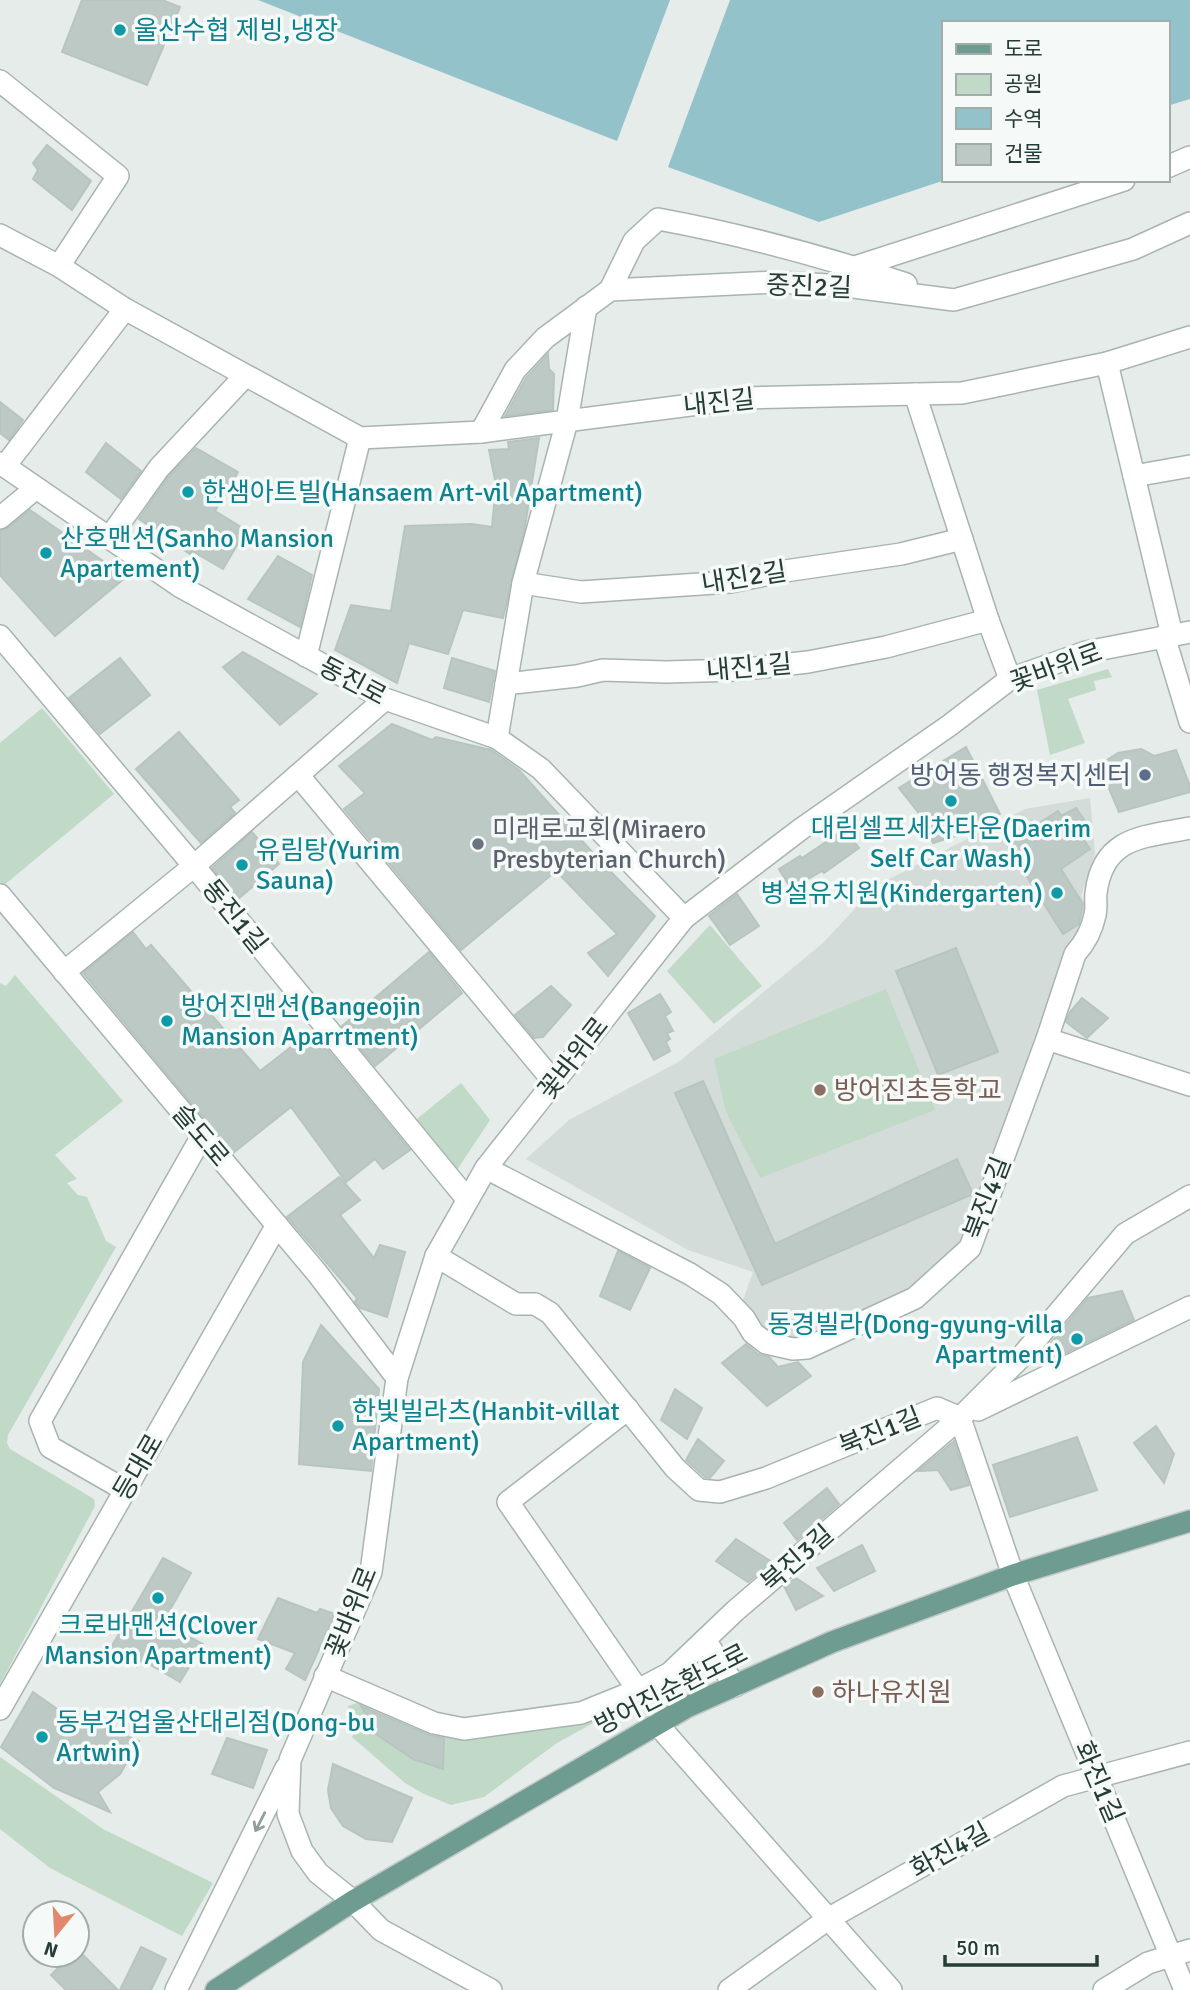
<svg xmlns="http://www.w3.org/2000/svg" width="1190" height="1990" viewBox="0 0 1190 1990" font-family="Signika,'Noto Sans KR',sans-serif">
	<style>
		.built { fill: #d3dcd8 }
		.green { fill: #c0dac7 }
		.water { fill: #94c2ca }
		.building { fill: #bdc9c5; stroke: #b8c5bf; stroke-width: 2 }
		.lines { fill: none; stroke-linecap: round; stroke-linejoin: round }
		.minor-casing { stroke: #a8b4b0; stroke-width: 24 }
		.major-casing { stroke: #c2c8c7; stroke-width: 24 }
		.minor { stroke: #fff; stroke-width: 21 }
		.major { stroke: #6f9c90; stroke-width: 21 }
		.oneway { stroke: #929e9a }
		.culture-dot { fill: #0f9aa8; stroke: #f5f9f7; stroke-width: 2.5 }
		.service-dot { fill: #5c6f8a; stroke: #f5f9f7; stroke-width: 2.5 }
		.worship-dot { fill: #6b7280; stroke: #f5f9f7; stroke-width: 2.5 }
		.education-dot { fill: #8d6e63; stroke: #f5f9f7; stroke-width: 2.5 }
		.labels { text-anchor: middle; stroke-width: 7; stroke-linejoin: round; paint-order: stroke }
		.culture-label { font-size: 26px; fill: #0d838f; stroke: #f5f9f7; text-anchor: start }
		.street-label { font-size: 26px; fill: #263c36; stroke: #f5f9f7 }
		.service-label { font-size: 26px; fill: #4e5e75; stroke: #f5f9f7; text-anchor: end }
		.worship-label { font-size: 26px; fill: #5b616d; stroke: #f5f9f7; text-anchor: start }
		.education-label { font-size: 26px; fill: #785e54; stroke: #f5f9f7; text-anchor: start }
	</style>
	<rect width="100%" height="100%" fill="#e5ece9"/>
	<!-- built -->
	<path class="built" d="M1090 798 1095 854 1081 896 1093 917 1078 937 1067 946 962 1244 899 1298 789 1340H771L742 1303 753 1272 688 1250 526 1159 569 1120 680 1061 823 943 876 886 1025 809Z"/>
	<!-- green -->
	<g class="green">
		<path d="M1108 669 1112 677 1094 681 1096 690 1068 699 1085 743 1050 755 1037 690Z"/>
		<path d="M42 708 114 794 3 886 0 882V743Z"/>
		<path d="M710 925 762 986 714 1024 667 971Z"/>
		<path d="M15 975 123 1101 55 1155 77 1179 67 1183 78 1195 87 1197 106 1241 116 1247 8 1435 7 1443 10 1449 94 1499 95 1506 0 1684V983L6 986Z"/>
		<path d="M886 989 935 1110 760 1178 726 1112 714 1059Z"/>
		<path d="M461 1083 490 1120 455 1173 412 1123Z"/>
		<path d="M644 1695 557 1743 484 1797 451 1805 424 1794 405 1783 352 1737 354 1732 348 1706 360 1702 373 1706 364 1712 376 1734 413 1759 443 1769 444 1738Z"/>
		<path d="M0 1757 103 1829 213 1883 182 1936 50 1868 0 1829Z"/>
	</g>
	<!-- water -->
	<g class="water">
		<path d="M258 0H670L617 141Z"/>
		<path d="M730 0H1190V99L1167 106V23H943V180H945L819 222 668 167Z"/>
	</g>
	<!-- building -->
	<g class="building">
		<path d="M82 0H162L180 7 147 85 62 52Z"/>
		<path d="M47 145 91 181 72 210 33 179 38 170 33 163Z"/>
		<path d="M548 354 549 369 554 374 553 410 505 416 526 378Z"/>
		<path d="M0 402 23 420 9 440 0 433Z"/>
		<path d="M539 438 525 526 503 618 463 610 448 654 409 643 397 683 335 650 351 605 391 611 405 526 472 524 492 527 496 485 489 450 509 449 508 442Z"/>
		<path d="M106 443 141 471 121 499 86 472Z"/>
		<path d="M196 448 238 472 215 511 246 530 223 569 192 551 190 554 139 519 169 476Z"/>
		<path d="M30 510 126 577 55 636 0 575V531L8 528Z"/>
		<path d="M278 556 312 575 300 627 248 599Z"/>
		<path d="M243 652 317 694 280 725 223 667Z"/>
		<path d="M120 658 150 695 100 734 69 698Z"/>
		<path d="M452 658 495 671 489 702 444 688Z"/>
		<path d="M392 724 432 740 436 737 491 750 519 770 602 863 655 916 608 976 588 953 617 934 556 871 461 950 344 809 365 793 339 766Z"/>
		<path d="M179 732 239 800 230 807 235 813 201 843 136 769Z"/>
		<path d="M966 747 1000 814 965 833 933 843 921 816 899 788Z"/>
		<path d="M1141 749 1154 756 1176 750 1190 786V792L1119 812 1099 765 1118 753Z"/>
		<path d="M1076 808 1090 828 1080 834 1090 849 1061 869 1083 904 1079 924 1063 934 1004 840 1032 821 1035 826 1058 811 1061 816Z"/>
		<path d="M845 829 859 848 824 873 822 871 791 889 779 869 800 856 802 858Z"/>
		<path d="M252 832 279 864 238 899 212 868Z"/>
		<path d="M737 894 759 926 730 945 709 916Z"/>
		<path d="M133 932 146 949 151 945 260 1071 312 1031 410 1150 383 1169 375 1159 346 1182 291 1107 233 1153 83 973Z"/>
		<path d="M956 948 998 1052 938 1075 896 971Z"/>
		<path d="M429 952 462 993 375 1066 342 1026Z"/>
		<path d="M551 986 571 1005 543 1037 534 1038 515 1015Z"/>
		<path d="M660 994 671 1012 665 1016 673 1031 667 1033 670 1039 666 1042 670 1051 654 1060 628 1013Z"/>
		<path d="M1082 998 1108 1018 1087 1038 1066 1022 1070 1012Z"/>
		<path d="M703 1081 775 1244 957 1159 973 1194 762 1285 675 1093Z"/>
		<path d="M339 1177 360 1200 340 1215 374 1258 380 1245 405 1252 387 1317 360 1308 355 1302 357 1298 287 1217Z"/>
		<path d="M618 1251 650 1268 630 1310 600 1296Z"/>
		<path d="M1122 1291 1134 1320 1043 1364 1039 1357 1088 1298Z"/>
		<path d="M321 1325 379 1389 371 1471 299 1464 303 1362Z"/>
		<path d="M746 1344 758 1354 769 1357 778 1367 798 1362 811 1376 767 1406 722 1363Z"/>
		<path d="M675 1389 702 1408 687 1439 661 1420Z"/>
		<path d="M1156 1426 1174 1454 1164 1483 1134 1443Z"/>
		<path d="M1077 1437 1097 1490 1010 1517 993 1465Z"/>
		<path d="M698 1439 724 1461 710 1478 705 1477 686 1460Z"/>
		<path d="M954 1441 969 1485 951 1490 938 1470 918 1471Z"/>
		<path d="M827 1488 839 1504 797 1540 784 1523Z"/>
		<path d="M736 1539 772 1562 748 1582 716 1561Z"/>
		<path d="M862 1545 875 1571 834 1591 817 1568Z"/>
		<path d="M163 1558 191 1573 163 1622 203 1644 180 1682 142 1660 137 1667 109 1651Z"/>
		<path d="M796 1578 823 1596 796 1610 784 1586Z"/>
		<path d="M278 1598 317 1613 320 1609 335 1614 305 1680 286 1669 295 1653 258 1639Z"/>
		<path d="M33 1692 86 1729 90 1721 139 1741 120 1774 98 1792 110 1812 54 1788 1 1747Z"/>
		<path d="M361 1706 429 1735 444 1738 443 1769 413 1759 376 1734Z"/>
		<path d="M227 1738 267 1750 253 1788 212 1774Z"/>
		<path d="M333 1764 412 1798 392 1842 366 1839 343 1826 331 1808 328 1790Z"/>
		<path d="M141 1947 166 1959 151 1990H120Z"/>
		<path d="M77 1949 118 1990H66L51 1975 71 1955H77Z"/>
	</g>
	<g class="lines">
		<defs>
			<g id="minor">
				<path d="M0 81 118 176 59 266"/>
				<path d="M1167 167 1190 157"/>
				<path d="M0 235 59 266 125 309 360 438 481 432 745 398 962 393 1107 363 1190 337"/>
				<path d="M855 267 1124 180"/>
				<path d="M610 290 634 241 658 219C745 235 822 256 906 284"/>
				<path d="M1107 363 1172 635"/>
				<path d="M915 394 988 620 1010 679"/>
				<path d="M481 432 515 370 545 338 610 290 776 282 846 286 954 300 1133 249 1190 223"/>
				<path d="M0 463 181 587 385 699 497 738 541 769 684 918"/>
				<path d="M5 466 125 309"/>
				<path d="M1134 476 1190 466"/>
				<path d="M0 518 36 488"/>
				<path d="M109 538 159 468 245 376"/>
				<path d="M523 583 581 592 730 582 785 571 901 554 962 539"/>
				<path d="M0 636 194 866 467 1199"/>
				<path d="M1164 636 1190 722"/>
				<path d="M306 656 360 438"/>
				<path d="M506 684 577 676 603 670 666 672 737 670 808 662 886 647 988 620"/>
				<path d="M497 738 523 583 567 421 586 307"/>
				<path d="M298 775 554 1082"/>
				<path d="M0 895 317 1273 397 1378"/>
				<path d="M64 972 194 866 385 699"/>
				<path d="M1047 1039 1190 1085"/>
				<path d="M486 1168 690 1274 721 1294 744 1318 753 1333 766 1343 793 1349 807 1348 915 1298 970 1248 1047 1039 1075 954C1085 943 1092 930 1095 915 1097 908 1095 900 1096 893 1103 836 1144 837 1190 828"/>
				<path d="M436 1256 516 1304H535L550 1313 675 1468 699 1490 720 1492 766 1478 937 1408 960 1418"/>
				<path d="M628 1409 508 1502 638 1690"/>
				<path d="M978 1410 1190 1307"/>
				<path d="M960 1418 1013 1575 1185 1990"/>
				<path d="M125 1490 50 1447 40 1421 202 1136"/>
				<path d="M705 1640 735 1686"/>
				<path d="M325 1676 434 1723 464 1729 581 1713 638 1690 670 1673 735 1611 960 1418 1021 1357 1125 1234 1190 1196"/>
				<path d="M0 1709 277 1225"/>
				<path d="M657 1724 891 1990"/>
				<path d="M176 1990 286 1768"/>
				<path d="M491 1990 381 1930 353 1901 318 1873 302 1851 288 1814 290 1760 371 1572 397 1378 436 1256 486 1168 684 918 801 829 950 725 1010 679 1086 652 1190 632"/>
				<path d="M729 1990 828 1919 1063 1786 1190 1752"/>
				<path d="M1104 1990 1148 1963 1190 1950"/>
			</g>
			<path id="major" d="M216 1990 353 1901 687 1707 832 1642 1013 1575 1190 1521"/>
		</defs>
		<!-- minor casing -->
		<use href="#minor" class="minor-casing"/>
		<!-- major casing -->
		<use href="#major" class="major-casing"/>
		<!-- minor -->
		<use href="#minor" class="minor"/>
		<!-- major -->
		<use href="#major" class="major"/>
	</g>
	<!-- one-way arrows -->
	<defs><path id="oneway-shaft" d="M-6 0H5M1.5-3L5.5 0L1.5 3" fill="none" stroke-width="1.6" stroke-linecap="round" stroke-linejoin="round" transform="scale(1.75)"/></defs>
	<use class="oneway" href="#oneway-shaft" transform="translate(260 1822) rotate(117)"/>
	<!-- markers -->
	<g class="culture-dot">
		<circle cx="120" cy="30" r="7"/>
		<circle cx="188" cy="492" r="7"/>
		<circle cx="46" cy="553" r="7"/>
		<circle cx="951" cy="801" r="7"/>
		<circle cx="242" cy="865" r="7"/>
		<circle cx="1057" cy="893" r="7"/>
		<circle cx="167" cy="1021" r="7"/>
		<circle cx="1077" cy="1339" r="7"/>
		<circle cx="338" cy="1426" r="7"/>
		<circle cx="158" cy="1598" r="7"/>
		<circle cx="42" cy="1737" r="7"/>
	</g>
	<circle class="service-dot" cx="1145" cy="775" r="7"/>
	<circle class="worship-dot" cx="478" cy="844" r="7"/>
	<g class="education-dot">
		<circle cx="820" cy="1090" r="7"/>
		<circle cx="818" cy="1692" r="7"/>
	</g>
	<g class="labels">
		<!-- culture labels -->
		<g class="culture-label">
			<text x="134" y="39">울산수협 제빙,냉장</text>
			<text x="202" y="501">한샘아트빌(Hansaem Art-vil Apartment)</text>
			<text x="60" y="547">산호맨션(Sanho Mansion<tspan x="60" dy="30">Apartement)</tspan></text>
			<text x="951" y="837" text-anchor="middle">대림셀프세차타운(Daerim<tspan x="951" dy="30">Self Car Wash)</tspan></text>
			<text x="256" y="859">유림탕(Yurim<tspan x="256" dy="30">Sauna)</tspan></text>
			<text x="1043" y="902" text-anchor="end">병설유치원(Kindergarten)</text>
			<text x="181" y="1015">방어진맨션(Bangeojin<tspan x="181" dy="30">Mansion Aparrtment)</tspan></text>
			<text x="1063" y="1333" text-anchor="end">동경빌라(Dong-gyung-villa<tspan x="1063" dy="30">Apartment)</tspan></text>
			<text x="352" y="1420">한빛빌라츠(Hanbit-villat<tspan x="352" dy="30">Apartment)</tspan></text>
			<text x="158" y="1634" text-anchor="middle">크로바맨션(Clover<tspan x="158" dy="30">Mansion Apartment)</tspan></text>
			<text x="56" y="1731">동부건업울산대리점(Dong-bu<tspan x="56" dy="30">Artwin)</tspan></text>
		</g>
		<!-- street labels -->
		<g class="street-label">
			<text transform="translate(809 286) rotate(2)" y="9">중진2길</text>
			<text transform="translate(719 402) rotate(-6)" y="9">내진길</text>
			<text transform="translate(744 577) rotate(-9)" y="9">내진2길</text>
			<text transform="translate(749 667) rotate(-5)" y="9">내진1길</text>
			<text transform="translate(1056 667) rotate(-20)" y="9">꽃바위로</text>
			<text transform="translate(353 681) rotate(28)" y="9">동진로</text>
			<text transform="translate(235 916) rotate(51)" y="9">동진1길</text>
			<text transform="translate(573 1058) rotate(-52)" y="9">꽃바위로</text>
			<text transform="translate(201 1135) rotate(50)" y="9">슬도로</text>
			<text transform="translate(987 1198) rotate(-69)" y="9">북진4길</text>
			<text transform="translate(880 1431) rotate(-22)" y="9">북진1길</text>
			<text transform="translate(138 1467) rotate(-60)" y="9">등대로</text>
			<text transform="translate(797 1558) rotate(-41)" y="9">북진3길</text>
			<text transform="translate(351 1612) rotate(-68)" y="9">꽃바위로</text>
			<text transform="translate(671 1689) rotate(-27)" y="9">방어진순환도로</text>
			<text transform="translate(1099 1782) rotate(67)" y="9">화진1길</text>
			<text transform="translate(950 1850) rotate(-29)" y="9">화진4길</text>
		</g>
		<!-- service labels -->
		<g class="service-label">
			<text x="1131" y="784">방어동 행정복지센터</text>
		</g>
		<!-- worship labels -->
		<g class="worship-label">
			<text x="492" y="838">미래로교회(Miraero<tspan x="492" dy="30">Presbyterian Church)</tspan></text>
		</g>
		<!-- education labels -->
		<g class="education-label">
			<text x="834" y="1099">방어진초등학교</text>
			<text x="832" y="1701">하나유치원</text>
		</g>
	</g>
	<!-- legend -->
	<rect x="942" y="21" width="228" height="161" fill="#f5f9f7" stroke="#a2adaa" stroke-width="2"/>
	<rect x="956" y="44" width="35" height="10" fill="#6f9c90" stroke="#a2adaa" stroke-width="2"/>
	<text x="1004" y="56" font-size="21" fill="#263c36">도로</text>
	<rect x="956" y="74" width="35" height="21" fill="#c0dac7" stroke="#a2adaa" stroke-width="2"/>
	<text x="1004" y="91" font-size="21" fill="#263c36">공원</text>
	<rect x="956" y="108" width="35" height="21" fill="#94c2ca" stroke="#a2adaa" stroke-width="2"/>
	<text x="1004" y="126" font-size="21" fill="#263c36">수역</text>
	<rect x="956" y="144" width="35" height="21" fill="#bdc9c5" stroke="#a2adaa" stroke-width="2"/>
	<text x="1004" y="161" font-size="21" fill="#263c36">건물</text>
	<!-- north arrow -->
	<g transform="translate(56 1934) rotate(198)"><circle r="33" fill="#f5f9f7" stroke="#a2adaa" stroke-width="2"/>
	<path d="M0-5L12 26L0 18L-12 26Z" fill="#e1896d"/>
	<text y="-10" font-size="19" font-weight="bold" text-anchor="middle" fill="#263c36">N</text>
	</g>
	<!-- scale -->
	<path d="M945 1955v10h152v-10" fill="none" stroke="#263c36" stroke-width="3.5"/>
	<text x="956" y="1955" font-size="21" fill="#263c36" stroke="#f5f9f7" stroke-width="5" paint-order="stroke">50 m</text>
</svg>
